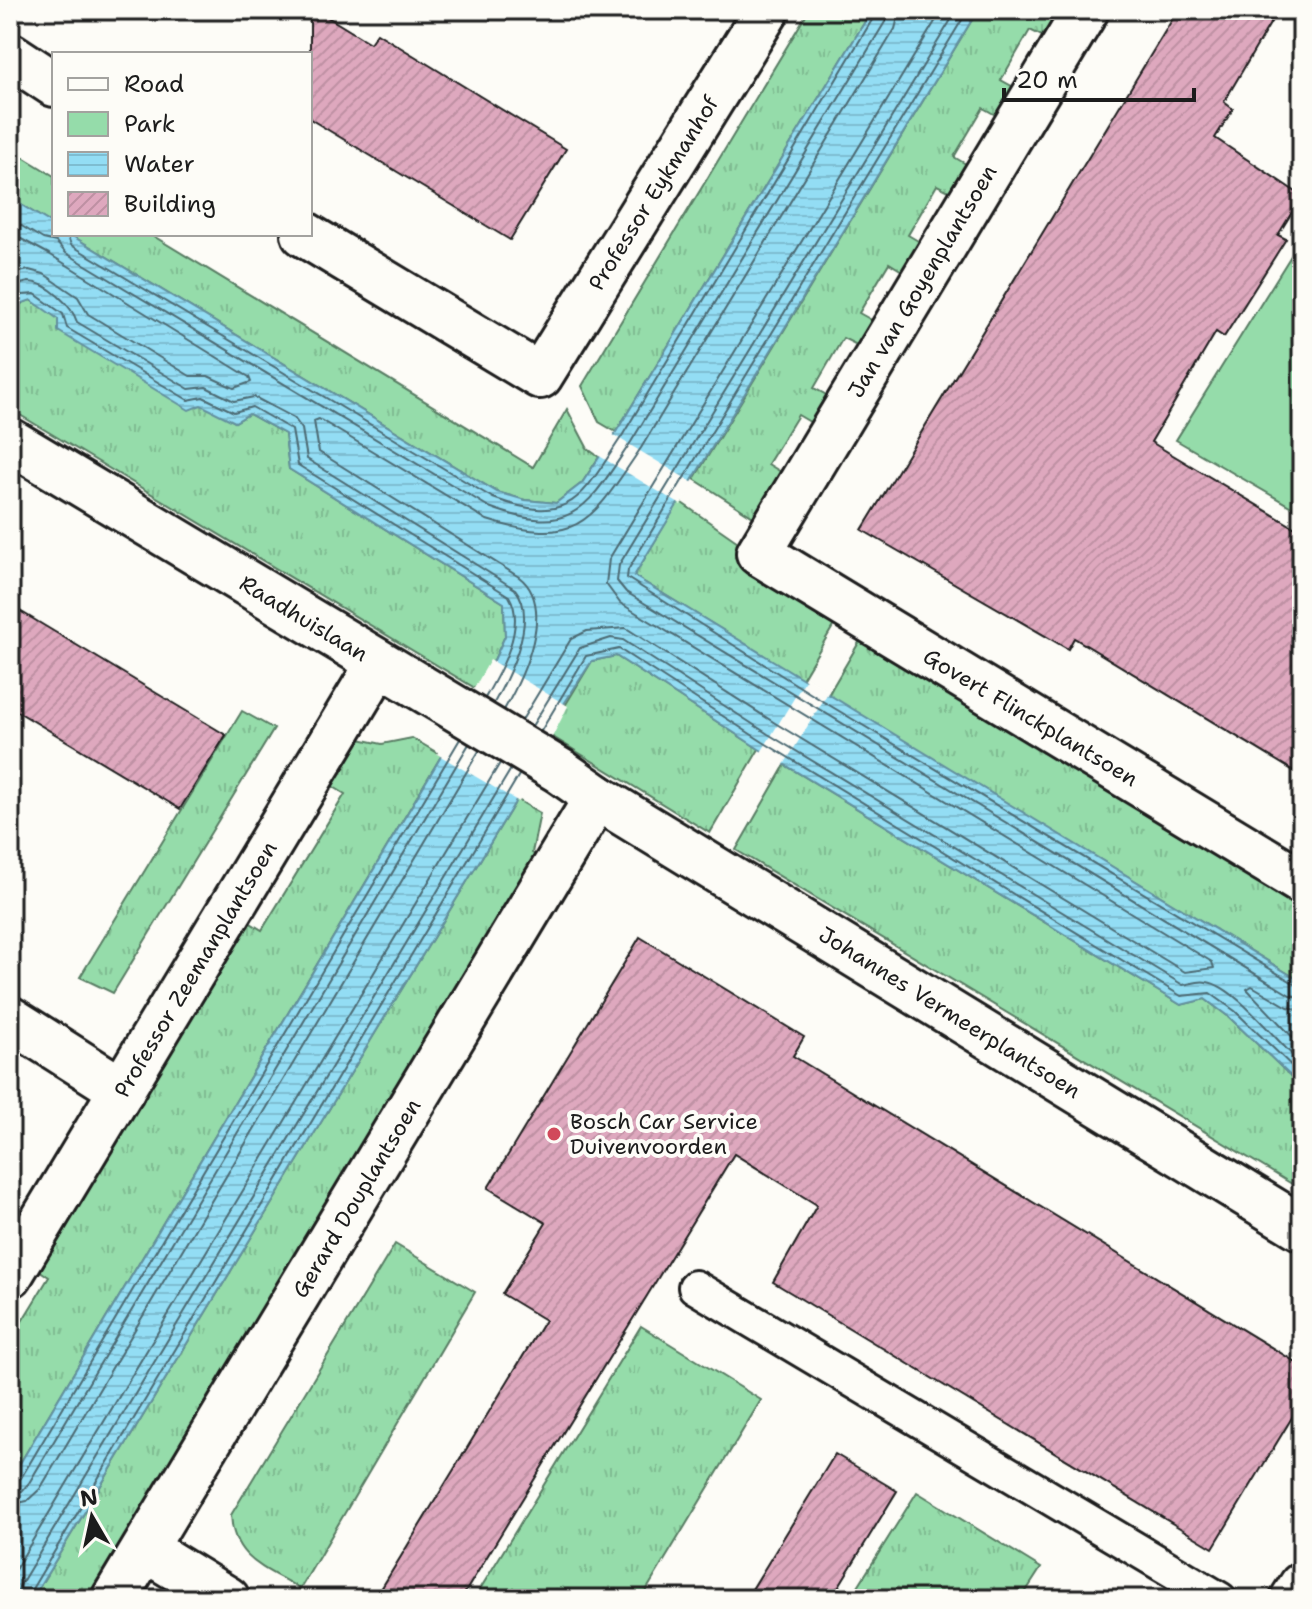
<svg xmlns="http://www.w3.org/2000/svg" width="1312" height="1609" viewBox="0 0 1312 1609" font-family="'Shantell Sans',sans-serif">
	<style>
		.grass { fill: url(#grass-tufts); stroke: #587c63; stroke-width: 2 }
		.park { fill: #95dcaa; stroke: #587c63; stroke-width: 2 }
		.water { fill: url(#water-rules); stroke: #63909e; stroke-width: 2 }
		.pier { fill: #fdfcf7 }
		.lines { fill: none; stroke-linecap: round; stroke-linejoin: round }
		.shore { stroke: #4c6972; stroke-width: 2 }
		.building { fill: url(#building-hatch); stroke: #1c1c1c; stroke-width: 2 }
		.service-casing { stroke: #1c1c1c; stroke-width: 38 }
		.minor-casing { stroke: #1c1c1c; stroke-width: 50 }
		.service { stroke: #fdfcf7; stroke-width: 32 }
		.minor { stroke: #fdfcf7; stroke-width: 44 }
		.poi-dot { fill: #d1495b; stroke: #fdfcf7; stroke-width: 3 }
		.labels { text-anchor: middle; stroke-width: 8; stroke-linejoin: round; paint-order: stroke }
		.street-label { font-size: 22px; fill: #1c1c1c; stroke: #fdfcf7 }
		.poi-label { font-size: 22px; fill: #1c1c1c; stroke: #fdfcf7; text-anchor: start }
	</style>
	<defs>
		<pattern id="grass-tufts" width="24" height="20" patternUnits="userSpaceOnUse" patternTransform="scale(2)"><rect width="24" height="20" fill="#95dcaa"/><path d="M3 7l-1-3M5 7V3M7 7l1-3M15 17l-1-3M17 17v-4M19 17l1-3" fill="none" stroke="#80bc92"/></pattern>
		<pattern id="water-rules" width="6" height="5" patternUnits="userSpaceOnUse" patternTransform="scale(2)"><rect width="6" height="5" fill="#93ddf4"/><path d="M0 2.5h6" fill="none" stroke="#7ebdd1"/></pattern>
		<pattern id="building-hatch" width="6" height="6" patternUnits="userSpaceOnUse" patternTransform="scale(2)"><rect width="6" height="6" fill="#dea8be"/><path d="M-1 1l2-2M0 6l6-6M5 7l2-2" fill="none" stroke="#be90a3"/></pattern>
	</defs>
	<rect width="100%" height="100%" fill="#fdfcf7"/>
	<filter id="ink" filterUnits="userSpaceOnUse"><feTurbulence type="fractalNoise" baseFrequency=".0125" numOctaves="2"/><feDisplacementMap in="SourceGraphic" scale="16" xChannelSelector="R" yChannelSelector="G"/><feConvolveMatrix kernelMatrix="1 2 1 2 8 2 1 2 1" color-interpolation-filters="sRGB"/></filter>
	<g filter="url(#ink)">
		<!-- grass -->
		<g class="grass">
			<path d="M809 10H872L616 432 599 422 582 386Z"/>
			<path d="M978 10H1059L1065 13 1048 39 1030 30 1001 80 1019 90 1001 118 983 108 954 157 971 167 955 194 937 185 908 235 925 245 907 274 889 263 859 313 877 323 861 347 843 338 814 388 832 398 815 425 798 415 768 464 786 475 758 520 694 479Z"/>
			<path d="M10 149 54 176V225L10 198Z"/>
			<path d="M69 234H150L533 467 567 409 588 449 599 457 582 483 556 503 525 500 497 492Z"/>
			<path d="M30 300 235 422 249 414 285 434 289 469 504 603 505 636 480 691 10 409V303L16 306Z"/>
			<path d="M679 501 741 544 735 557 838 618 802 679 634 576Z"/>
			<path d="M864 634 1302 898V982L828 695Z"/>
			<path d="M616 656 759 749 710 833 548 734 592 661Z"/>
			<path d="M242 711 274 729 113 993 80 977Z"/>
			<path d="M355 738 382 744 412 738 540 813 532 853 544 860 89 1599H32L514 804 440 758 10 1480V1341L49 1277 33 1266 244 919 262 930 345 794 327 783Z"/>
			<path d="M785 765 1181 1005 1205 999 1229 1017 1302 1087V1190L736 850Z"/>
			<path d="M395 1244 475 1292 300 1589C266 1568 233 1560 231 1515Z"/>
			<path d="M641 1326 761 1400 641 1599H474Z"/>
			<path d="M917 1492 1041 1568 1021 1599H850Z"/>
		</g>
		<!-- park -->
		<path class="park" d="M1302 238V513L1176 440Z"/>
		<!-- water -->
		<path class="water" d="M872 10H978L634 576 1302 982V1087L1229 1017 1205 999 1181 1005 759 749 616 656 592 661 562 707 514 804 32 1599H10V1480L480 691 505 636 504 603 289 469 285 434 249 414 235 422 201 405 189 410 58 331V319L31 300 15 306 10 303V198L54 225V234H69L497 492 525 500 556 503 582 483 616 432Z"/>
		<!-- pier -->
		<g class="pier">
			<path d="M610 433 695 484 681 505 596 454Z"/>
			<path d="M490 660 568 706 519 802 437 754Z"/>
			<path d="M807 677 829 691 782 768 760 754Z"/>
		</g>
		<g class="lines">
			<!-- shore -->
			<g class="shore">
				<path d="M957 10 619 565 617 581 626 592 1290 995 1302 998"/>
				<path d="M968 10 628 570 627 578 824 702 1302 988"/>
				<path d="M10 219 43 239 56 242 66 253 489 507C574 539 587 507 631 442L885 22 888 10"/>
				<path d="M10 233 49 254 249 377 251 382 234 388 208 376H190L88 314 78 297 44 274 29 270 10 274"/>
				<path d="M67 234 71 245 493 498C573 527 581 497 622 436L878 10"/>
				<path d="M10 286C17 286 22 283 29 282 48 282 72 306 77 322L189 389 206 387 234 401 254 397 294 418 302 429 307 459 515 589C539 617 509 676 494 703"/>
				<path d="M10 296 35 294 63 314 67 328 188 400 203 397 234 412 252 407 292 430 298 465 509 596C527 626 500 672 485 698"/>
				<path d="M504 710C523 677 557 606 519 577L319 452 314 421 319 419 487 520C580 549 592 520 641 448L895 29 900 10"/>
				<path d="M522 720 571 639 587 631 626 628 775 723 1185 972 1214 968 1212 962 620 603 606 584 609 559 942 10"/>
				<path d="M532 726 580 648 611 638 623 640 768 734 1183 985C1191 984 1199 980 1207 982 1236 986 1279 1045 1302 1064"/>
				<path d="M541 731 586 656 619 649 763 742 1181 996 1210 993 1235 1011 1302 1076"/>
				<path d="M1302 1010 1288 1007 1252 986 1247 989 1302 1047"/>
				<path d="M10 1483 21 1478 460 739"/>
				<path d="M10 1493 22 1491 29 1483 469 744"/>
				<path d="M10 1505 27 1501 40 1489 479 751"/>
				<path d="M10 1578 500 763"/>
				<path d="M16 1599 19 1587 511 769"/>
				<path d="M26 1599 519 775"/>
			</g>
		</g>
		<!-- building -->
		<g class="building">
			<path d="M310 10H316L370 43 377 33 566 149 510 240 310 119Z"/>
			<path d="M1178 10H1278L1224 102 1233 109 1215 138 1302 196 1278 235 1286 239 1224 337 1216 332 1151 442 1302 532V776L1074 638 1068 649 862 530Z"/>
			<path d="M10 605 226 735 180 809 10 707Z"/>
			<path d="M640 937 804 1037 793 1056 1302 1366V1401L1213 1548 773 1282 817 1205 734 1154 461 1599H375L545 1320 502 1294 546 1223 488 1188Z"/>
			<path d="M835 1454 897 1491 831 1599H746Z"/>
		</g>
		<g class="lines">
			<defs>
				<path id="service" d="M695 1287 1220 1599"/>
				<g id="minor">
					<path d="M1086 10 759 553 1302 882"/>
					<path d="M10 55 54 84"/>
					<path d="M304 234 540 376 767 10"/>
					<path d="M10 441 560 771 597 797 1302 1228"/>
					<path d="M10 1019 122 1090"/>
					<path d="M10 1275 379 663"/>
					<path d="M145 1549 227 1599"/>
					<path d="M114 1599 597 797"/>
					<path d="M1293 1599 1302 1585"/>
				</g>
			</defs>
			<!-- service casing -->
			<use href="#service" class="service-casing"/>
			<!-- minor casing -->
			<use href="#minor" class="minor-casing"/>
			<!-- service -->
			<use href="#service" class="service"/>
			<!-- minor -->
			<use href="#minor" class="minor"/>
		</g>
	</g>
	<!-- markers -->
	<circle class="poi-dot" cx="554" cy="1134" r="8"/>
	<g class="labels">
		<!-- street labels -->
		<g class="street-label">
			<text transform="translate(653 193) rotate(-58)" y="8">Professor Eykmanhof</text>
			<text transform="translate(922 281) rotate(-59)" y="8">Jan van Goyenplantsoen</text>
			<text transform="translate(304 618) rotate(31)" y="8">Raadhuislaan</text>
			<text transform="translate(1031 717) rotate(31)" y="8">Govert Flinckplantsoen</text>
			<text transform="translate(195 969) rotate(-59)" y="8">Professor Zeemanplantsoen</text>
			<text transform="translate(950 1012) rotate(32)" y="8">Johannes Vermeerplantsoen</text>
			<text transform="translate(356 1198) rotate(-59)" y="8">Gerard Douplantsoen</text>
		</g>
		<!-- poi labels -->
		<g class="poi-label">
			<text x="570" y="1129">Bosch Car Service<tspan x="570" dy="25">Duivenvoorden</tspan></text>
		</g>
	</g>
	<!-- margin -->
	<rect width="1312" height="1609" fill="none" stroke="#fdfcf7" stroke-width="40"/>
	<rect x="20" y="20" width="1272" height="1569" fill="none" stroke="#1c1c1c" stroke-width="3" filter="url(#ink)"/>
	<!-- legend -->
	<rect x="52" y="52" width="260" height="184" fill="#fdfcf7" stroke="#a3a29f" stroke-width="2"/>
	<rect x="68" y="78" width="40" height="12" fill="#fdfcf7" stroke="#a3a29f" stroke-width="2"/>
	<text x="124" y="92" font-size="24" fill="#1c1c1c">Road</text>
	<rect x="68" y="112" width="40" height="24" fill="#95dcaa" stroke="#a3a29f" stroke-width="2"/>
	<text x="124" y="132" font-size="24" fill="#1c1c1c">Park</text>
	<rect x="68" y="152" width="40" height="24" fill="url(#water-rules)" stroke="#a3a29f" stroke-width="2"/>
	<text x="124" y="172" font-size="24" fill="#1c1c1c">Water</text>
	<rect x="68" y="192" width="40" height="24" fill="url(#building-hatch)" stroke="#a3a29f" stroke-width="2"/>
	<text x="124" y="212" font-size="24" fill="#1c1c1c">Building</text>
	<!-- north arrow -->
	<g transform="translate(92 1517) rotate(351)" stroke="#fdfcf7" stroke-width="6" paint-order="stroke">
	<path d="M0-6L14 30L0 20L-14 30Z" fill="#1c1c1c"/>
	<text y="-12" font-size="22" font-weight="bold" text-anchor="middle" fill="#1c1c1c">N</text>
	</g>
	<!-- scale -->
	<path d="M1004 88v12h190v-12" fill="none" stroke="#1c1c1c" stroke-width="4"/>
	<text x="1016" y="88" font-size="24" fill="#1c1c1c" stroke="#fdfcf7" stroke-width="6" paint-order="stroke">20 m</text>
</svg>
